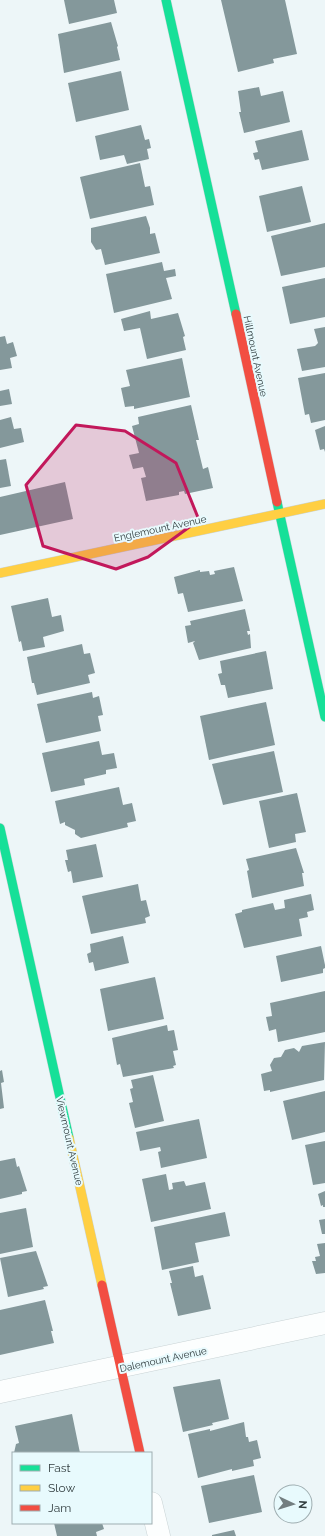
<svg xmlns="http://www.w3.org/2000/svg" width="325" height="1536" viewBox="0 0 325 1536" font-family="Raleway,sans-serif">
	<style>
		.building { fill: #84989b }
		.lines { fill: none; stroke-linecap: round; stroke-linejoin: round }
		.street-casing { stroke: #c9d3d5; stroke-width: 23 }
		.fast-casing { stroke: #c9d3d5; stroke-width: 10 }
		.slow-casing { stroke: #c9d3d5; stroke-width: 10 }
		.jam-casing { stroke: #c9d3d5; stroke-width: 10 }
		.street { stroke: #fcfefe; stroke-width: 22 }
		.fast { stroke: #16e098; stroke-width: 9 }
		.slow { stroke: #ffcf43; stroke-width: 9 }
		.jam { stroke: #f24e42; stroke-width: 9 }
		.marked { fill: #c2185b; fill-opacity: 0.2; stroke: #c2185b; stroke-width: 3; stroke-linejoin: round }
		.labels { text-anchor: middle; stroke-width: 4; stroke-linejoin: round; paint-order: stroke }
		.street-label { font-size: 10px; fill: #313d3f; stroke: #e8fafd }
	</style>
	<rect width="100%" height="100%" fill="#edf6f8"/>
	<!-- building -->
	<g class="building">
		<path d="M64 0H114L117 13 69 24Z"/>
		<path d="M221 0H285L297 54 273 59 274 63 238 72Z"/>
		<path d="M111 22 118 46 117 47 120 60 64 73 58 34Z"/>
		<path d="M121 71 129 110 76 122 68 83Z"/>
		<path d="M259 87 261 96 283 91 290 122 244 133 239 112H241L238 91Z"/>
		<path d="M141 125 145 140 149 139 151 148 147 149 149 159 127 164 124 155 100 160 95 136Z"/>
		<path d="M302 130 309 160 262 170 259 159 255 160 253 153 258 152 255 141Z"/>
		<path d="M140 163 145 187 150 186 154 205 90 219 80 177Z"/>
		<path d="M302 186 311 222 267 232 259 196Z"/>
		<path d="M146 216 150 228V234L155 233 160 253 105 265 101 249 96 250 91 242V228Z"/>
		<path d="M325 223V267L281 276 271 236Z"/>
		<path d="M162 262 164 271 175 269 176 276 166 278 172 299 114 313 106 274Z"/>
		<path d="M325 278V317L290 324 282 287Z"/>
		<path d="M150 311 151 319 178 313 185 336 183 337 186 350 147 359 140 328 124 331 121 319Z"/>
		<path d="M325 327V367L302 371 297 349 315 346 318 343 314 329Z"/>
		<path d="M5 336 7 344 13 342 17 356 10 358 12 368 0 370V337Z"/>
		<path d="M182 358 190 397 134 409V406L125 407 121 388 130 386 126 370Z"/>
		<path d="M325 373V420L311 423 309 414 305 415 298 378Z"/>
		<path d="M9 389 12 404 0 406V391Z"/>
		<path d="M191 405 199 440H196L203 469 208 467 213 488 185 494 184 491 179 492V495L146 501 141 478 146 477 143 467 133 469 129 455 139 453 132 426 139 424 138 417Z"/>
		<path d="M11 417 14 429 21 428 24 442 0 448V420Z"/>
		<path d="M325 426V452L324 449 320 450 315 430Z"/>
		<path d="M6 459 11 486 0 488V460Z"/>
		<path d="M65 482 73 519 0 535V497Z"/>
		<path d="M234 567 243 601 188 612 183 593 178 594 174 577 200 570V572L209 571 210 575 215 574 214 571Z"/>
		<path d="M48 598 52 617 61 615 64 631 43 637 45 647 23 651 21 641 19 642 11 606Z"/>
		<path d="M245 609 250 631H247L248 635 250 634 251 648 199 660 193 643 195 641 188 643 185 626 191 625 190 621Z"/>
		<path d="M82 644 84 654 90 653 95 673 88 675 90 683 37 695 34 683H32L27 657Z"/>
		<path d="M266 651 273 689 228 698 225 685H221L218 674 222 673 220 661Z"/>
		<path d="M92 692 93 698 99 696 103 715 98 716 101 731 46 743 37 704Z"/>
		<path d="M266 702 275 745 209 760 200 716Z"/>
		<path d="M99 741 102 755 114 753 117 768 106 770V774L84 779 85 785 51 792 42 753Z"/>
		<path d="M274 751 283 792 223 805 212 764Z"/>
		<path d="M119 787 123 805 132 803 136 821 127 823 128 827 81 838 75 834V830L65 825V822L60 824 55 801Z"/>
		<path d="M297 793 306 832 295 834 296 842 269 848 259 801Z"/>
		<path d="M96 844 103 877 73 883 71 871 68 872 65 860H68L66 850Z"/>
		<path d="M296 848 304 873H302L304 886 252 898 247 871 249 870 246 859Z"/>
		<path d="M138 884 141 901 146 900 150 916 145 918 146 923 91 934 82 896Z"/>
		<path d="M311 894 314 910 307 912 308 917 299 919 302 936 244 948 235 914 242 912V910L273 903 275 910 285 908 284 900Z"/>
		<path d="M123 936 129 963 95 971 93 962 89 963 87 954 91 952 90 944Z"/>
		<path d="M321 946 325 965V968L323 969V973L281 982 276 956Z"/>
		<path d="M155 977 164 1019 108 1031 100 989Z"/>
		<path d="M325 991V1032L278 1042 276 1029 269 1031 266 1017 272 1016 270 1003Z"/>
		<path d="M167 1025 168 1031 174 1030 178 1050 173 1051 176 1065 173 1066 174 1068 123 1077 120 1064 117 1065 112 1038Z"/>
		<path d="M325 1042 324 1080 270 1092V1090L264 1091 261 1074 272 1071 270 1065 274 1058 281 1057 285 1050 294 1048 299 1052 302 1046Z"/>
		<path d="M2 1070 4 1082 1 1083 4 1108 0 1109V1071Z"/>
		<path d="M153 1075 164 1121 135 1128 129 1103 133 1102 130 1089 133 1088 131 1080Z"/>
		<path d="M325 1091V1132L292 1140 283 1101Z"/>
		<path d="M199 1119 207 1158 161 1168 158 1152 161 1151 160 1147 140 1151 136 1132Z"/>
		<path d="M325 1141V1183L313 1185 305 1145Z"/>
		<path d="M15 1158 17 1167 19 1166 27 1191 22 1192V1194L0 1199V1161Z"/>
		<path d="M166 1174 169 1190 173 1189 172 1183 184 1181 186 1186 205 1182 211 1209 151 1222 142 1179Z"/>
		<path d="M325 1191V1207H323V1205L321 1206 318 1194Z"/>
		<path d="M26 1208 33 1247 0 1254V1213Z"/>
		<path d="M225 1212 230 1236 195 1243 199 1262 162 1270 154 1227Z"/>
		<path d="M325 1219V1234H322L319 1220Z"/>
		<path d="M325 1243V1273L316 1274 312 1261H316L315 1257 320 1256 317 1244Z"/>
		<path d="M36 1251 48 1286 43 1287 44 1289 8 1297 0 1258Z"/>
		<path d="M193 1266 195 1277 203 1275 211 1309 178 1316 170 1283H172L169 1271Z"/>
		<path d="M45 1300 53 1331H51L54 1343 0 1355V1310Z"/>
		<path d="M220 1379 229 1419 212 1423 213 1425 183 1432 173 1387Z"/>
		<path d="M72 1414 80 1453H14L16 1444 19 1443 15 1426Z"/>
		<path d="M244 1422 246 1437H248L249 1442 257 1440 261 1458 253 1460 254 1466 232 1471V1469L198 1478 188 1434 210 1429V1431Z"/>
		<path d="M254 1475 262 1512 209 1523 201 1486Z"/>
		<path d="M54 1523H102L104 1529 96 1532 97 1536H57Z"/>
		<path d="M234 1530 236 1536H212V1535Z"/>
	</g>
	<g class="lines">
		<defs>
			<g id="street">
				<path d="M0 1392 325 1323"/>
				<path d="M151 1503 159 1536"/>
			</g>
			<g id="fast">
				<path d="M166 0 236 314"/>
				<path d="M277 502 325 717"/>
				<path d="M0 828 69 1138"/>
			</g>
			<g id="slow">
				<path d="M0 573 325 504"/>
				<path d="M69 1138 102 1285"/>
			</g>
			<g id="jam">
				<path d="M236 314 277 502"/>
				<path d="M102 1285 140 1453"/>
			</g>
		</defs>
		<!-- street casing -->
		<use href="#street" class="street-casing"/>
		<!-- fast casing -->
		<use href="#fast" class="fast-casing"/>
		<!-- slow casing -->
		<use href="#slow" class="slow-casing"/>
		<!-- jam casing -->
		<use href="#jam" class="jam-casing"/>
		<!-- street -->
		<use href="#street" class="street"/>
		<!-- fast -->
		<use href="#fast" class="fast"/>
		<!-- slow -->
		<use href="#slow" class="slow"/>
		<!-- jam -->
		<use href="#jam" class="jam"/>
	</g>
	<!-- marked area -->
	<path class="marked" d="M76 425 125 431 176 463 199 520 148 557 116 569 43 546 26 485Z"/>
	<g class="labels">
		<!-- street labels -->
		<g class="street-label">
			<text transform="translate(256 356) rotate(78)" y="4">Hillmount Avenue</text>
			<text transform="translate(160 528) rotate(-12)" y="4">Englemount Avenue</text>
			<text transform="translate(70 1141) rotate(77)" y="4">Viewmount Avenue</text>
			<text transform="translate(163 1359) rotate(-12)" y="4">Dalemount Avenue</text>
		</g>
	</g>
	<!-- legend -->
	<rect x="12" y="1452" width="140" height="72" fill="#e8fafd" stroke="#9faeb1"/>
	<rect x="20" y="1465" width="20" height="6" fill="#16e098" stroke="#9faeb1"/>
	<text x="48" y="1472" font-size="12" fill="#313d3f">Fast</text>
	<rect x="20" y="1485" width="20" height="6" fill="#ffcf43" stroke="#9faeb1"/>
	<text x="48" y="1492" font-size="12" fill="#313d3f">Slow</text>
	<rect x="20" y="1505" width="20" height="6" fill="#f24e42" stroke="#9faeb1"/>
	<text x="48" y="1512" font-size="12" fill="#313d3f">Jam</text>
	<!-- north arrow -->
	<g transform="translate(293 1504) rotate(94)"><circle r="19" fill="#e8fafd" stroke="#9faeb1"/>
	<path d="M0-3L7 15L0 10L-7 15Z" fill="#737e80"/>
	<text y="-6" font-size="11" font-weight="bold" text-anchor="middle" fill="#313d3f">N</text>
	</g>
</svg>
